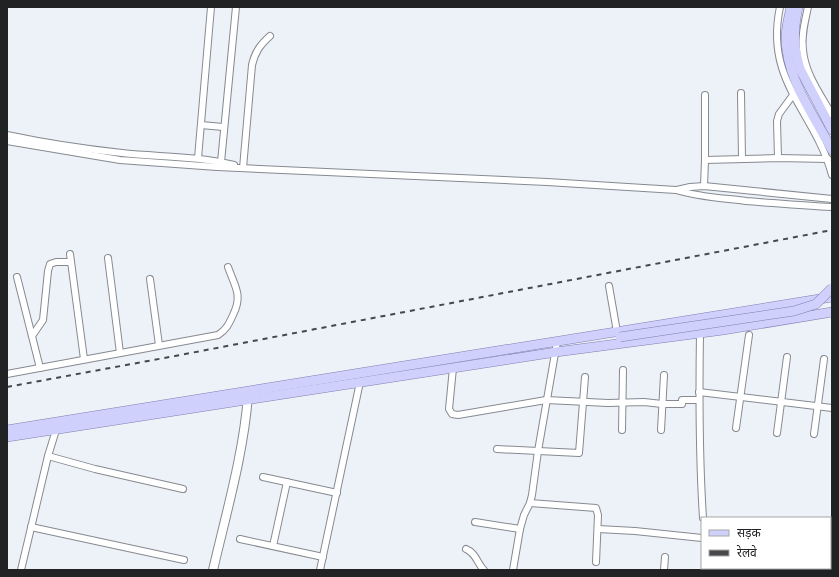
<svg xmlns="http://www.w3.org/2000/svg" width="839" height="577" viewBox="0 0 839 577" font-family="'Times New Roman','Noto Sans Devanagari',serif">
	<style>
		.lines { fill: none; stroke-linecap: round; stroke-linejoin: round }
		.street-casing { stroke: #868a90; stroke-width: 8 }
		.secondary-casing { stroke: #868a90; stroke-width: 10 }
		.primary-casing { stroke: #7e7faf; stroke-width: 10 }
		.street { stroke: #fff; stroke-width: 6 }
		.secondary { stroke: #fff; stroke-width: 8 }
		.primary { stroke: #d0d0fc; stroke-width: 9 }
		.rail { stroke: #46484b; stroke-width: 2; stroke-dasharray: 5 5; stroke-linecap: butt }
		.primary-bridge-casing { stroke: #7e7faf; stroke-width: 10; stroke-linecap: butt }
		.primary-bridge { stroke: #d0d0fc; stroke-width: 9 }
	</style>
	<rect width="100%" height="100%" fill="#edf2f8"/>
	<g class="lines">
		<defs>
			<g id="street">
				<path d="M780 7C764 82 815 111 832 175"/>
				<path d="M808 7C805 21 801 36 803 50 805 74 821 95 832 115"/>
				<path d="M741 93 742 159"/>
				<path d="M705 95V160"/>
				<path d="M201 125 223 127"/>
				<path d="M7 135C45 143 84 149 122 153 159 157 198 156 234 165"/>
				<path d="M7 141 120 160 217 167 547 182 676 190C698 197 722 198 746 201 774 203 803 206 832 207"/>
				<path d="M198 158 211 7"/>
				<path d="M778 158 777 121 779 114 793 95"/>
				<path d="M221 162 236 7"/>
				<path d="M243 168 252 65C255 52 260 45 270 36"/>
				<path d="M704 186 705 160 778 158 828 159"/>
				<path d="M677 190 690 187 704 186 832 199"/>
				<path d="M70 254 84 359"/>
				<path d="M108 258 120 353"/>
				<path d="M17 277 40 368"/>
				<path d="M150 279 159 345"/>
				<path d="M609 286 617 332"/>
				<path d="M700 333C699 395 699 456 703 518"/>
				<path d="M32 336 43 320 48 271 50 264 56 262H71"/>
				<path d="M453 368 449 409 452 414 458 415 546 400 608 403 644 402 662 404H682V400H699"/>
				<path d="M7 374 218 335C226 330 229 324 233 315 243 295 235 287 228 267"/>
				<path d="M699 392 832 408"/>
				<path d="M736 428 749 335"/>
				<path d="M622 430 623 370"/>
				<path d="M661 430 664 375"/>
				<path d="M777 433 787 357"/>
				<path d="M814 434 824 359"/>
				<path d="M497 449 579 453 585 377"/>
				<path d="M48 456 95 469 183 489"/>
				<path d="M263 477 337 493"/>
				<path d="M530 503 596 508 598 515 596 562"/>
				<path d="M475 522 520 529"/>
				<path d="M31 527 184 560"/>
				<path d="M598 529 635 531 702 538"/>
				<path d="M240 539 323 557"/>
				<path d="M273 546 287 482"/>
				<path d="M466 549C476 553 477 563 484 570"/>
				<path d="M709 568V570"/>
				<path d="M21 570 48 456 56 430"/>
				<path d="M320 570 360 382"/>
				<path d="M513 570 520 529 524 515 530 503 532 495 538 451 557 342"/>
				<path d="M664 570 665 557"/>
			</g>
			<path id="secondary" d="M213 570C226 514 244 452 248 395"/>
			<g id="primary">
				<path d="M791 7C789 17 786 28 786 37 786 79 814 115 832 150"/>
				<path d="M798 7C793 31 793 46 800 69L832 130"/>
				<path d="M7 430 832 297"/>
				<path d="M7 437 556 352 723 330 832 312"/>
			</g>
		</defs>
		<!-- street casing -->
		<use href="#street" class="street-casing"/>
		<!-- secondary casing -->
		<use href="#secondary" class="secondary-casing"/>
		<!-- primary casing -->
		<use href="#primary" class="primary-casing"/>
		<!-- street -->
		<use href="#street" class="street"/>
		<!-- secondary -->
		<use href="#secondary" class="secondary"/>
		<!-- primary -->
		<use href="#primary" class="primary"/>
		<!-- rail -->
		<path class="rail" d="M7 387 175 356 832 230"/>
		<defs>
			<path id="primary-bridge" d="M620 337 794 311 816 304 832 288"/>
		</defs>
		<!-- primary-bridge casing -->
		<use href="#primary-bridge" class="primary-bridge-casing"/>
		<!-- primary-bridge -->
		<use href="#primary-bridge" class="primary-bridge"/>
	</g>
	<!-- border -->
	<rect width="839" height="577" fill="none" stroke="#202224" stroke-width="16"/>
	<!-- legend -->
	<rect x="701" y="517" width="130" height="52" fill="#ffffff" stroke="#a6a7a7"/>
	<rect x="709" y="530" width="20" height="6" fill="#d0d0fc" stroke="#a6a7a7"/>
	<text x="737" y="537" font-size="12" fill="#202224">सड़क</text>
	<rect x="709" y="550" width="20" height="6" fill="#46484b" stroke="#a6a7a7"/>
	<text x="737" y="557" font-size="12" fill="#202224">रेलवे</text>
</svg>
